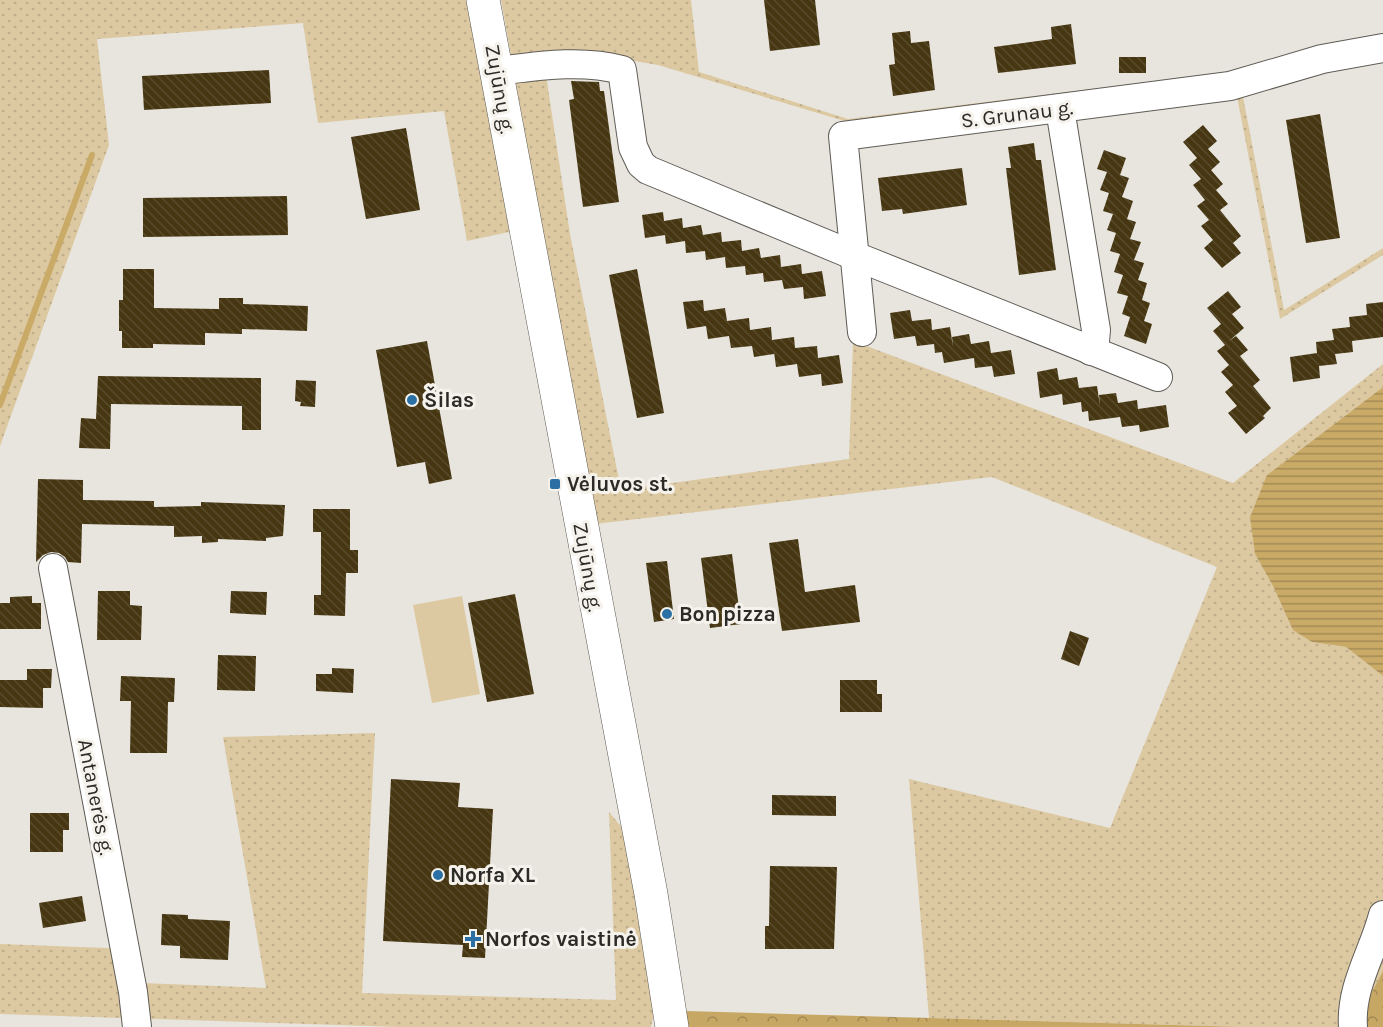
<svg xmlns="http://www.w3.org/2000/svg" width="1383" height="1027" viewBox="0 0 1383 1027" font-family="Karla,sans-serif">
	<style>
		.grass { fill: url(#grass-dots) }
		.forest { fill: url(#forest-crowns) }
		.green { fill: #ddc9a1 }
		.water { fill: url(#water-rules) }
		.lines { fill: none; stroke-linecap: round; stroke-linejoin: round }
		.stream { stroke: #caaa67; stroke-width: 6 }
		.building { fill: url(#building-back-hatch) }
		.minor-casing { stroke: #5f5c56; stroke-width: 30 }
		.major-casing { stroke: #5f5c56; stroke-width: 34 }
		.minor { stroke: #fff; stroke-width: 28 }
		.major { stroke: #fff; stroke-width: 33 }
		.poi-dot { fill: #2b70a5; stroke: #f5f2eb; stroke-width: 2 }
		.labels { text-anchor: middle; stroke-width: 6; stroke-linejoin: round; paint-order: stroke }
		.street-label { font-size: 21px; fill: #2c2b28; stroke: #f5f2eb }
		.poi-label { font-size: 21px; font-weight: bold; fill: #2c2b28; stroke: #f5f2eb; text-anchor: start }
	</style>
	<defs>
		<pattern id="grass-dots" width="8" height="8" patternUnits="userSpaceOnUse" patternTransform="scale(1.5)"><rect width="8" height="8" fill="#ddc9a1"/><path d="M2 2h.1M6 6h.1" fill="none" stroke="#bead8b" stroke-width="1.8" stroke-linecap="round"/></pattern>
		<pattern id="forest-crowns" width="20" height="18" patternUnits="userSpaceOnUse" patternTransform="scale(1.5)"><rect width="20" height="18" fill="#c7a764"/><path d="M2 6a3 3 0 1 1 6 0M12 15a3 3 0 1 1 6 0" fill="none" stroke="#a28852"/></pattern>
		<pattern id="water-rules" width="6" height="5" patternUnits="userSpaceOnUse" patternTransform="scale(1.5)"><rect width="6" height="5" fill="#caaa67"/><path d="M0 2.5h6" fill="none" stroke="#a48b55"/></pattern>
		<pattern id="building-back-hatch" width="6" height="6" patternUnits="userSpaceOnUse" patternTransform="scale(1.5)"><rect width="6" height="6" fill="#463612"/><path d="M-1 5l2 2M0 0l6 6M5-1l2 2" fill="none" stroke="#584b2c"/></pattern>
	</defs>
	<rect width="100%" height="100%" fill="#e8e5de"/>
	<!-- grass -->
	<g class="grass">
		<path d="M0 0H474L518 230 467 241 444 111 318 123 303 23 97 39 109 145 0 446Z"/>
		<path d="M501 0H691L699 72 848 119 1238 71 1284 310 1383 248V255L1280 319 1233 76 851 123 658 65 598 55H543L570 234 621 490 849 459 853 341 1233 483 1383 364V387L1267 475 1255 554 1274 588 1312 642 1346 647 1383 676V971L1359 1016 1347 1027H1244L929 1018 909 779 1110 828 1217 567 992 477 595 524Z"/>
		<path d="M375 733 362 993 616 1000 609 812 624 830 656 1003 651 1027H398L0 1014V944L135 949 142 983 266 988 223 737Z"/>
	</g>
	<!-- forest -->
	<g class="forest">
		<path d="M1383 971V1027H1347L1359 1016Z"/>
		<path d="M686 1011 1244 1027H687Z"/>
	</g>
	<!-- green -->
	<path class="green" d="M462 596 480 694 432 703 413 605Z"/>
	<!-- water -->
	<path class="water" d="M1383 387V676L1346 647 1312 642 1293 630 1274 588 1255 554 1250 517 1267 475Z"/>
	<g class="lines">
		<!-- stream -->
		<path class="stream" d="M0 405 92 155"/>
	</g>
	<!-- building -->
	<g class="building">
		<path d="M764 0H815L820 45 770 51Z"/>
		<path d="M1071 24 1076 64 998 73 994 47 1052 39 1051 27Z"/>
		<path d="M910 31 911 43 929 41 935 90 893 96 889 65 895 64 892 33Z"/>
		<rect x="1119" y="57" width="27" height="16"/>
		<path d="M269 70 271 103 144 110 142 76Z"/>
		<path d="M571 81 599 82 600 91H604L619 202 583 207 569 100 574 99Z"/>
		<path d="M1320 114 1340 238 1306 243 1286 120Z"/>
		<path d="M1203 125 1217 141 1208 149 1220 162 1208 173 1211 170 1223 184 1216 190 1228 204 1220 210 1241 236 1233 243 1241 253 1222 268 1204 248 1214 239 1213 240 1201 226 1209 220 1197 206 1205 200 1193 185 1201 179 1189 165 1197 158 1183 142Z"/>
		<path d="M406 128 420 210 366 219 351 137Z"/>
		<path d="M1034 143 1036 160H1041L1056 270 1019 275 1006 168H1011L1008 147Z"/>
		<path d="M1104 150 1126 158 1120 175 1129 178 1122 197 1133 201 1127 219 1136 222 1130 239 1141 242 1134 260 1144 263 1138 280 1147 283 1142 300 1150 303 1144 321 1152 324 1146 344 1124 336 1130 317 1122 314 1128 296 1117 293 1123 275 1114 272 1120 254 1110 251 1116 233 1107 230 1113 214 1103 211 1109 193 1100 190 1107 172 1097 169Z"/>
		<path d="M962 168 967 205 903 214 902 209 882 211 878 178Z"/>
		<path d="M287 196 288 235 143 237V198Z"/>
		<path d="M663 212 664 221 682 218 683 228 701 225 703 235 721 232 722 242 741 240 742 251 759 248 761 258 780 255 781 267 801 264 802 274 822 271 826 296 804 299 803 287 784 289 782 280 764 282 763 273 746 275 745 266 726 268 725 257 706 260 705 251 686 253 685 241 666 244 665 235 645 238 642 215Z"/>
		<path d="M123 269H154V308L219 309V298H243V304L308 306 307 331 242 329V334L205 333V345L153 344V348H122V331H119V300H123Z"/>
		<path d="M637 269 664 413 637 418 609 275Z"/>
		<path d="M1228 291 1241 307 1232 314 1244 328 1229 341 1236 336 1248 350 1240 356 1260 380 1253 386 1271 408 1263 416 1265 418 1246 434 1228 413 1243 401 1237 406 1225 392 1233 385 1221 372 1229 365 1217 351 1225 345 1213 331 1221 324 1207 308Z"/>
		<path d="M703 300 704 311 725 308 727 321 749 318 750 330 771 327 772 340 794 337 795 348 817 346 818 358 839 355 843 383 822 386 821 374 799 377 797 364 776 367 774 352V354L754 357 752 346 731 348 729 336 708 339 706 326 687 329 683 302Z"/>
		<path d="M1383 302V337L1352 341 1353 352 1335 354 1337 364 1319 366 1320 378 1293 382 1290 357 1317 353 1316 342 1334 340 1332 329 1350 327 1349 317 1367 315 1366 304Z"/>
		<path d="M910 310 912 321 931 319 932 330 950 327 953 347 952 337 969 334 971 344 989 341 991 353 1011 350 1015 374 994 377 992 366 975 368 974 358 944 363 942 352 935 353 934 344 917 346 915 336 894 339 890 313Z"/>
		<path d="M427 341 452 479 429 484 425 462 397 467 376 350Z"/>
		<path d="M1057 368 1059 380 1077 377 1079 388 1097 386 1100 406 1099 395 1116 393 1118 403 1137 400 1138 409 1166 405 1169 427 1140 432 1139 425 1122 427 1120 417 1089 421 1088 411 1082 412 1081 402 1063 405 1062 394 1040 398 1037 372Z"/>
		<path d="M98 376 261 378V430H242V406L111 404 110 449 79 448 81 418 96 419Z"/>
		<path d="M296 380 316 381 315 407 300 406 301 402 295 401Z"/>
		<path d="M38 479 83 480V500L154 501V507L201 506V502L285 505 283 536 266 538V541L218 539V542L202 543V536L174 537V526L82 524 81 563 68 562 65 557 59 553 51 552 43 555 36 562Z"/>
		<path d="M313 509H350V550H358V573H346L345 616 314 615V595H321V532H313Z"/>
		<path d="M798 539 805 592 855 585 860 622 782 631 769 543Z"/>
		<path d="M732 554 741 624 710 628 701 558Z"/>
		<path d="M667 561 674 619 654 622 646 563Z"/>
		<path d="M98 591H130V605L142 606 141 640H97Z"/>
		<path d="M231 591 267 592 266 615 230 613Z"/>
		<path d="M515 594 534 694 487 702 468 603Z"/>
		<path d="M32 596V603H41V629H0V603H10V597Z"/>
		<path d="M1070 631 1089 638 1079 666 1061 659Z"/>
		<path d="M218 655 256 656 255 691 217 690Z"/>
		<path d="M332 668 354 669 353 693 316 691V674H332Z"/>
		<path d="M27 669H52L51 688H43V708L0 707V680H27Z"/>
		<path d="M121 676 175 678 174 702H168L167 753H130L131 701H120Z"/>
		<path d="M840 680H877V694H882V712H840Z"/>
		<path d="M391 779 460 783 458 807 493 809 485 958 462 957 463 945 383 941Z"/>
		<path d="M772 795 836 796V816L772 815Z"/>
		<path d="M30 813H69V830H63V852H30Z"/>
		<path d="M770 866 837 867 834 949H765V926H769Z"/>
		<path d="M82 896 86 921 43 928 39 903Z"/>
		<path d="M162 914 188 915V919L230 921 228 960 180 958V946L161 945Z"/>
	</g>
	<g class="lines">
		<defs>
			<g id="minor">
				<path d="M497 71C538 66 581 59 622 70L633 147 641 164 648 170 855 256 1158 377"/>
				<path d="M1060 109 1096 330 1095 341 1091 351"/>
				<path d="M862 332 843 136 1230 86 1322 59 1383 48"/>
				<path d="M53 568 133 992 137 1027"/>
				<path d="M1353 1027C1350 987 1373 953 1383 915"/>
			</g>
			<path id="major" d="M483 0 651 894 672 1027"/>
		</defs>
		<!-- minor casing -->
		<use href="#minor" class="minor-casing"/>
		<!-- major casing -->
		<use href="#major" class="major-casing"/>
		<!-- minor -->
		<use href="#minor" class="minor"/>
		<!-- major -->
		<use href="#major" class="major"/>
	</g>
	<!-- markers -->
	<g class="poi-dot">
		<circle cx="412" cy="400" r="6"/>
		<rect x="549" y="478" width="12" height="12" rx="3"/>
		<circle cx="667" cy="614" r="6"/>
		<circle cx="438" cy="875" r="6"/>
		<path d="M470 930h6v6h6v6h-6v6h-6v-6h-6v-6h6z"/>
	</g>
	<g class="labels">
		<!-- street labels -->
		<g class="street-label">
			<text transform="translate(500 89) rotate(80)" y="7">Zujūnų g.</text>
			<text transform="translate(1017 114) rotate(-7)" y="7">S. Grunau g.</text>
			<text transform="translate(588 567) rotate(80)" y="7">Zujūnų g.</text>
			<text transform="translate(96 797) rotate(79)" y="7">Antanerės g.</text>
		</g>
		<!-- poi labels -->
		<g class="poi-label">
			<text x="424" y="407">Šilas</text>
			<text x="567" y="491">Vėluvos st.</text>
			<text x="679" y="621">Bon pizza</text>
			<text x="450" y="882">Norfa XL</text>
			<text x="485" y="946">Norfos vaistinė</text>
		</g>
	</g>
</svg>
